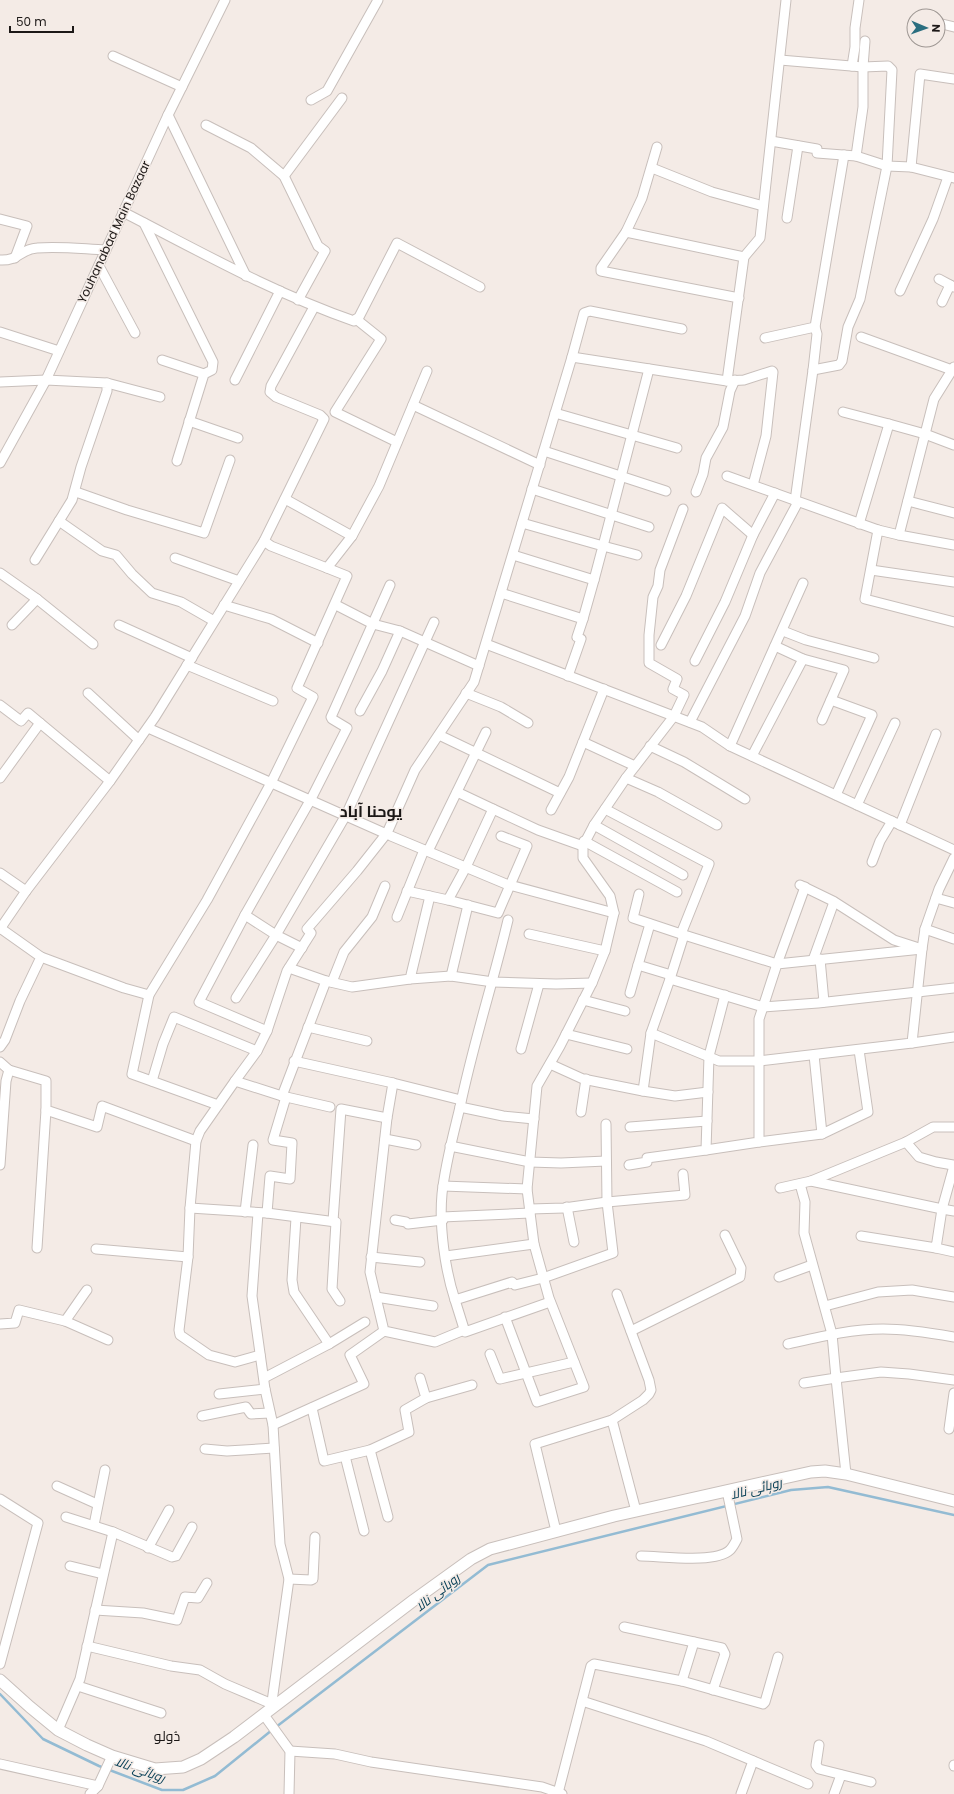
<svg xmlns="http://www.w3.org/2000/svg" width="954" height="1794" viewBox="0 0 954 1794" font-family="Poppins,Cairo,sans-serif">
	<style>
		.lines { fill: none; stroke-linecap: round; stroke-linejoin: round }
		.stream { stroke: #93bbd3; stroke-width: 2.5 }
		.minor-casing { stroke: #c8bfbb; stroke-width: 11 }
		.tertiary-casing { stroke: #c8bfbb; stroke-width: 13 }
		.minor { stroke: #fff; stroke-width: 9 }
		.tertiary { stroke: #fff; stroke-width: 11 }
		.labels { text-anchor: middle; stroke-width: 3; stroke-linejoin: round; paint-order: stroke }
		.street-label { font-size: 12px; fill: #1c1817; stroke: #f4ebe6 }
		.water-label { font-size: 13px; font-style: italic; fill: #033c54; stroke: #f4ebe6 }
		.quarter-label { font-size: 14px; fill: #1c1817; stroke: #f4ebe6 }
		.district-label { font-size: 16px; font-weight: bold; fill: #1c1817; stroke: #f4ebe6 }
	</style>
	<rect width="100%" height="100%" fill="#f4ebe6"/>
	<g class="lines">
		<!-- stream -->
		<g class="stream">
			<path d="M0 1694 43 1739 99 1766 162 1790H183L215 1776 272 1730"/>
			<path d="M276 1727 488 1565 791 1490 828 1487 954 1515"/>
		</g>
		<defs>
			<g id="minor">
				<path d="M938 23 954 27"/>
				<path d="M113 56 182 87"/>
				<path d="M780 60 863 67 888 66 892 70 887 166 860 299 848 327 842 361 839 365 813 370"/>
				<path d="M852 66 855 47V28L859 0"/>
				<path d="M311 100 327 91 378 0"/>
				<path d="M168 115 246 276"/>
				<path d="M206 125 251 148 284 176 318 246 325 251 298 300"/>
				<path d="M771 141 817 149V153L856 156 887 166 911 167 954 178"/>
				<path d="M657 147 642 198 626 232 601 268V271L739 298"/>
				<path d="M856 156 863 107V67L865 41"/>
				<path d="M911 167 920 74 954 79"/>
				<path d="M652 168 712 192 763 206"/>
				<path d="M284 176 342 98"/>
				<path d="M123 212C199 251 273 293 354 321L359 317 397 243 480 287"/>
				<path d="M787 218 798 146"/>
				<path d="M0 219 27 226 15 258"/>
				<path d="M144 223 213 362 212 370 204 374 177 461"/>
				<path d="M626 232 744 257"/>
				<path d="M0 260C19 261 20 249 37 248 60 246 83 249 106 250"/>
				<path d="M99 266 135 333"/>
				<path d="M939 279 954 287"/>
				<path d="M900 291 933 219 948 177"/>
				<path d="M942 302 950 285"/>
				<path d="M356 319 381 339 335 412 397 442"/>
				<path d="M0 332 59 351"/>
				<path d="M861 337 952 370"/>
				<path d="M765 338 815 327 844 155"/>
				<path d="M572 357 584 313 590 311 682 329"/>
				<path d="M162 360 204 374"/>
				<path d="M954 367 934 399 899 535 878 530 865 599 954 622"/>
				<path d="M235 380 280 291"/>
				<path d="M727 381 744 257 760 238 786 0"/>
				<path d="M0 382 46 380 107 383V391L81 467 72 500 35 560"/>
				<path d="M107 383 160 397"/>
				<path d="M413 405 540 465"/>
				<path d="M843 412 889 424"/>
				<path d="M555 413 677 448"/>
				<path d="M189 421 238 438"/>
				<path d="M544 451 666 491"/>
				<path d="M0 463 46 380 168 115 225 0"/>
				<path d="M727 476 878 530"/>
				<path d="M532 489 649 527"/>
				<path d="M76 492 127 510 204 533 230 460"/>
				<path d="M696 492 703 474 706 458 723 427 730 391 735 380"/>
				<path d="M285 499 352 536"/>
				<path d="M795 501 813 370 817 334 815 327"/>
				<path d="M908 501 954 513"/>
				<path d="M59 521 102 551 116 555 132 574 152 593 181 602 214 621"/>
				<path d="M522 523 603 546 594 580"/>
				<path d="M859 524 889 424 925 434 954 445"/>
				<path d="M899 535 954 545"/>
				<path d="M264 541 271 546 327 568"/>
				<path d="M513 555 594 580 583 619"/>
				<path d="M637 555 603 546 649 369"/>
				<path d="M175 558 239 581"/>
				<path d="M871 570 954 582"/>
				<path d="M0 573 37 599 12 625"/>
				<path d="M501 593 583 619 577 637 581 639 568 676"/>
				<path d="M37 599 93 644"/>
				<path d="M224 605 271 619 318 643"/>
				<path d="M336 605 373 624 400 631 382 671 360 711"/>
				<path d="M119 625 192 658"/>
				<path d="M400 631 479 666"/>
				<path d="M783 631 806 640 874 658"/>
				<path d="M486 644 702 727 730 746 954 850"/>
				<path d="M661 645 686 596 722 508 753 535"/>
				<path d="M803 659 844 670 822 720"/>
				<path d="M695 661 725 602 753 535 775 493"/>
				<path d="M187 665 273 701"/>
				<path d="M88 693 139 740"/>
				<path d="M466 693 501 707 528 723"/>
				<path d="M831 700 872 715 836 795"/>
				<path d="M0 705 21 721 28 713 40 723"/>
				<path d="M690 722 745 616 760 573 798 502"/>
				<path d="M148 728 391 836 506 884 614 913"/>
				<path d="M439 735 560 793"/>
				<path d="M583 742 635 766"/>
				<path d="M650 746 684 762 745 799"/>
				<path d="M730 746 803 583"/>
				<path d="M752 756 803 659 775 646"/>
				<path d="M0 778 40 723 110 781"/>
				<path d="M626 778 658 792 717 825"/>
				<path d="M857 805 895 723"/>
				<path d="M493 809 538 830 583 846"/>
				<path d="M605 809 709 864 681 934 633 918 639 894"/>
				<path d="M551 810 569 777 604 689"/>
				<path d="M594 825 683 875"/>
				<path d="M900 825 936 734"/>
				<path d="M584 841 677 892"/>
				<path d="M428 851 486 732"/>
				<path d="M954 858 939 889 925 929 954 939"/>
				<path d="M872 862 880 841 892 821"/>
				<path d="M0 873 26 891"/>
				<path d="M407 891 448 900 466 867 493 809 457 792"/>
				<path d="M936 898 954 903"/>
				<path d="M448 900 498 913 527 846 501 836"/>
				<path d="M245 915 199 1002 267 1031"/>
				<path d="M397 917 424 850"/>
				<path d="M650 924 638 965 671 975"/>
				<path d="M0 928 41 957 20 1001 5 1040 0 1047"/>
				<path d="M0 929 26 891 110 781 155 717 264 541 324 419 320 415 276 397 270 392 271 386 314 307"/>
				<path d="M925 929 922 949 777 964 763 1007 818 1003 954 988"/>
				<path d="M529 934 605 951"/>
				<path d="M681 934 777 964 805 887"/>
				<path d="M684 935 670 979 763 1007 759 1019V1142L706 1150"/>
				<path d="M302 948 276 935 245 915 311 799 347 728 332 719 331 717 390 585"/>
				<path d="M41 957 124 988 149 995"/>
				<path d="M820 959 824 1002"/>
				<path d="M813 960 834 902"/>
				<path d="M289 968 326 981 352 987 410 979 430 896"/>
				<path d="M451 976 468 905"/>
				<path d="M410 979 451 976 493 982 556 984 592 983"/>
				<path d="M670 979 651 1033 719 1061H759L912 1043 922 949 894 940 833 901 800 885"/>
				<path d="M332 982 344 952 372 917 385 886"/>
				<path d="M630 993 638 965"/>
				<path d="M236 998 276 935 346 815 434 622"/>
				<path d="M583 1000 625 1011"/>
				<path d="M308 1027 367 1041"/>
				<path d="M566 1034 627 1049"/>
				<path d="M912 1043 954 1037"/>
				<path d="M521 1049 539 984"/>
				<path d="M814 1055 822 1134 868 1112 859 1050"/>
				<path d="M294 1061 393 1083 461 1100"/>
				<path d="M0 1062 9 1070 6 1081 0 1165"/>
				<path d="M550 1064 583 1079 643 1091 675 1096 708 1092"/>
				<path d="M9 1070 46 1081V1110L97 1127 102 1106 196 1141"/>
				<path d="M152 1081 163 1044 174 1017 257 1051"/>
				<path d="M235 1081 257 1051 267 1031 287 971 311 933 307 929 357 871 387 833 415 770 474 682 572 357 727 381 744 380 772 371 773 372 766 436 753 485"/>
				<path d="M393 1083 387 1118 370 1272 384 1331 435 1342 464 1330"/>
				<path d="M643 1091 651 1033"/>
				<path d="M282 1096 330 1107"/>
				<path d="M218 1105 132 1074 149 995 207 900 271 783 313 697 297 688 347 576 327 568 352 536 379 486 427 371"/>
				<path d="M460 1107C473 1044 493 983 508 920"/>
				<path d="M581 1112 586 1079"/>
				<path d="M534 1119 503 1116 460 1107C453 1136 445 1165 442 1194 439 1226 445 1270 455 1300L512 1282 515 1285 543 1278 613 1253 607 1202 606 1124"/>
				<path d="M630 1127 707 1121"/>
				<path d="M385 1139 416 1145"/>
				<path d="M759 1142 822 1134"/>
				<path d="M906 1142 919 1157 936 1162 953 1165"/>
				<path d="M450 1146 530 1162 561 1163 606 1161"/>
				<path d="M629 1165 647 1162V1158L706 1150 709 1056 725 995"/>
				<path d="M811 1181 906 1142 933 1127H954"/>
				<path d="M800 1184 805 1202 804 1233 832 1334 836 1378 804 1383"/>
				<path d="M443 1186 527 1189"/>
				<path d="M780 1188 811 1181 942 1209 954 1166"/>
				<path d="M567 1207 574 1242"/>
				<path d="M190 1208 267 1213 336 1222 332 1289 340 1301"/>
				<path d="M530 1209 564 1208 607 1202 685 1195 683 1174"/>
				<path d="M245 1212 253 1145"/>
				<path d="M258 1213 252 1296 265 1389 273 1425 280 1544 289 1579 271 1709"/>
				<path d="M267 1213 270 1176 290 1179 292 1143 273 1140 286 1097"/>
				<path d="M442 1217 530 1213"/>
				<path d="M296 1218 292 1280 294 1292 329 1344"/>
				<path d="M395 1220 406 1222 408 1224 443 1220"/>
				<path d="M333 1221 341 1109 387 1118"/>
				<path d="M861 1236 936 1248 942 1209 954 1211"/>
				<path d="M37 1248 46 1110"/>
				<path d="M936 1248 954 1252"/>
				<path d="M96 1249 188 1257"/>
				<path d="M446 1256 534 1244"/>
				<path d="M371 1257 420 1262"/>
				<path d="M779 1277 812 1265"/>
				<path d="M376 1297 433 1306"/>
				<path d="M455 1300 465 1332 550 1302"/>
				<path d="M825 1306 878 1292 912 1290 954 1297"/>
				<path d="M505 1317 537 1402 584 1387 549 1298 534 1244 527 1189 537 1086 560 1046 592 983 605 951 614 913 610 896 583 858V846L594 825 626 778 674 716 684 695 673 689 677 679 649 663V635L653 597 658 586 660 570 683 509"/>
				<path d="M65 1321 108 1340"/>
				<path d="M0 1324 15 1323 19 1310 65 1321C67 1319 83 1295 87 1290"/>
				<path d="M631 1331 740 1277 741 1268 725 1235"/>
				<path d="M788 1344C819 1337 851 1329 883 1329 907 1329 931 1333 954 1337"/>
				<path d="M490 1354 500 1379 574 1362"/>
				<path d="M260 1355 235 1362 209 1355 180 1335 179 1330 188 1257 190 1208 196 1141 200 1131 235 1081 282 1096 326 981"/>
				<path d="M264 1378 329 1344 365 1322"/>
				<path d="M219 1394 265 1389"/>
				<path d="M426 1398 472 1385"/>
				<path d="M312 1408 324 1461 370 1450 409 1432 405 1410 426 1398 420 1378"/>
				<path d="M202 1416 246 1407 251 1414 270 1413"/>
				<path d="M612 1420 636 1511"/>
				<path d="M273 1425 364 1384 350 1355 384 1331"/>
				<path d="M949 1429 954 1393"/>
				<path d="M205 1449 227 1451 274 1448"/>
				<path d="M370 1450 388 1517"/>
				<path d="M345 1456 364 1531"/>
				<path d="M846 1474 836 1378 881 1372 909 1374 954 1380"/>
				<path d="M57 1486 97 1504"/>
				<path d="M0 1499 38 1523 0 1664"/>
				<path d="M66 1517 113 1532 172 1557 176 1556 192 1527"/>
				<path d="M94 1525 105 1470"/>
				<path d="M556 1531 535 1444 612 1420 643 1400 649 1394 651 1390 649 1380 617 1294"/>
				<path d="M148 1548 169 1510"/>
				<path d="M641 1556C662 1556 715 1564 730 1550 733 1547 735 1543 737 1539L727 1491"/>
				<path d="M70 1566 103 1574"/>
				<path d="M289 1579 311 1580 313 1579 315 1537"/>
				<path d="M95 1610 143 1613 177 1620 185 1597 198 1598 207 1583"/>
				<path d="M624 1627 722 1648 725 1654 713 1690"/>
				<path d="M87 1646 171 1666 200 1670 225 1684 272 1704"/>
				<path d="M682 1681 694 1642"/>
				<path d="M78 1686 161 1713"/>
				<path d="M582 1701 706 1741 808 1784"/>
				<path d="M264 1715 290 1751 289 1794"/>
				<path d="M58 1730 80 1679 113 1532"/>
				<path d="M819 1745 816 1765 819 1769 871 1782"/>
				<path d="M290 1751 335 1754 371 1762 542 1787 562 1794"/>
				<path d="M0 1764 98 1786"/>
				<path d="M954 1766V1765"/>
				<path d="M558 1793 591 1666 594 1664 682 1681 763 1704 765 1702 778 1657"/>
				<path d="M90 1794 98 1786 112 1756"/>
				<path d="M741 1794 753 1761"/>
				<path d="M834 1794 841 1775"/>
			</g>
			<path id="tertiary" d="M0 1680 30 1707 58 1730 87 1745 112 1756 155 1769 183 1767 201 1759 234 1737 414 1600 471 1559 490 1549 614 1516 811 1472 825 1471 846 1474 954 1501"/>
		</defs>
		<!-- minor casing -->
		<use href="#minor" class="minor-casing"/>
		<!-- tertiary casing -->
		<use href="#tertiary" class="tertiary-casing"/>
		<!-- minor -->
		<use href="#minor" class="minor"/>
		<!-- tertiary -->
		<use href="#tertiary" class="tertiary"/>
	</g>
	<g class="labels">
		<!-- street labels -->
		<g class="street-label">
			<text transform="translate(114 232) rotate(-65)" y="4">Youhanabad Main Bazaar</text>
		</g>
		<!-- water labels -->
		<g class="water-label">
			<text transform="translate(756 1488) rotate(-14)" y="5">روہائی نالا</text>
			<text transform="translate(437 1592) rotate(-38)" y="5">روہائی نالا</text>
			<text transform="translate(140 1769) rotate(20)" y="5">روہائی نالا</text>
		</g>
		<!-- quarter labels -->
		<g class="quarter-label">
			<text x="167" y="1741">دُولو</text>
		</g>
		<!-- district labels -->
		<g class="district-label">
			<text x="371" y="817">یوحنا آباد</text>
		</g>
	</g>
	<!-- north arrow -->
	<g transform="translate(926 28) rotate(92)"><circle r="19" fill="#f4ebe6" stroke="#9e9793"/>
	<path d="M0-3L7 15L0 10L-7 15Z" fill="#2a6e7f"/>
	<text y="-6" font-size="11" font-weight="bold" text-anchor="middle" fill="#1c1817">N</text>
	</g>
	<!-- scale -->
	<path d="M10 26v6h63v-6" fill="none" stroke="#1c1817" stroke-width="2"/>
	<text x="16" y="26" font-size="12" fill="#1c1817" stroke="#f4ebe6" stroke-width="3" paint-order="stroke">50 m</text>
</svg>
